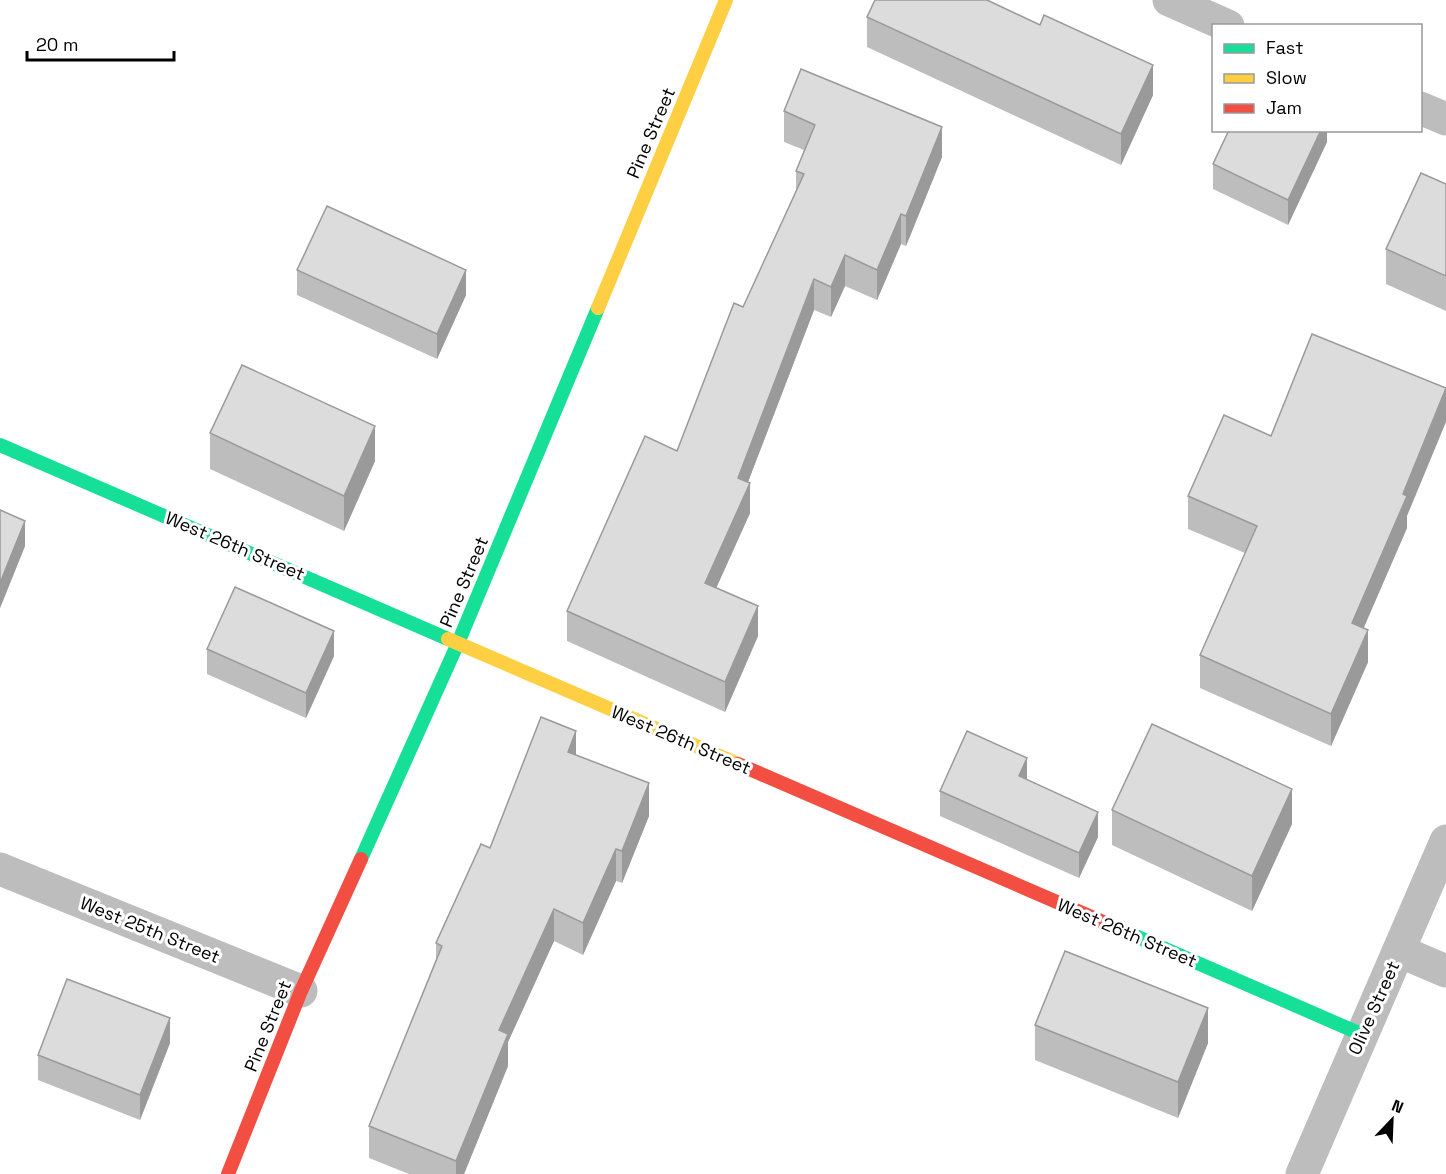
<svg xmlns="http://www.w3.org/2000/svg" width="1446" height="1174" viewBox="0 0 1446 1174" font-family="'Space Grotesk',sans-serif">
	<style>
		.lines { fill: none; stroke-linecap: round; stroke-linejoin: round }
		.street { stroke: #bdbdbd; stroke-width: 33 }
		.fast { stroke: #16e098; stroke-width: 14 }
		.slow { stroke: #ffcf43; stroke-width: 14 }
		.jam { stroke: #f24e42; stroke-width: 14 }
		.wall { fill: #bdbdbd }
		.shaded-wall { fill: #9a9a9a }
		.building { fill: #dcdcdc; stroke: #9a9a9a; stroke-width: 1.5 }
		.labels { text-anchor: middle; stroke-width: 6; stroke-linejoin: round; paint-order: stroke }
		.street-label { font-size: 18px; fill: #000; stroke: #fff }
	</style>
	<rect width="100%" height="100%" fill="#fff"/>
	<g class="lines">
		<!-- street -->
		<g class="street">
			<path d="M1169 0 1228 26"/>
			<path d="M1420 108 1446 119"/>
			<path d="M0 869 301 991"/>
			<path d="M1399 951 1446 971"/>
			<path d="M1302 1174 1446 841"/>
		</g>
		<!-- fast -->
		<g class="fast">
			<path d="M0 445 448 639"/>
			<path d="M361 859 458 643 598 308"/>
			<path d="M1117 928 1361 1034"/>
		</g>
		<!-- slow -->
		<g class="slow">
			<path d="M598 308 726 0"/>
			<path d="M448 639 738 764"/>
		</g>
		<!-- jam -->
		<g class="jam">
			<path d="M738 764 1117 928"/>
			<path d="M228 1174 301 991 361 859"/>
		</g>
	</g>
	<!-- wall -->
	<g class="wall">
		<path d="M867 17 1040 25 1153 95 1121 165 867 47Z"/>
		<path d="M784 111 942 157 906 246 901 244 877 300 845 286 831 317 814 310 748 482 750 513 716 588 758 636 725 712 567 641V611L677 451 796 191V171L804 150 784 142Z"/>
		<path d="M1327 130V142L1288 225 1213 189V164Z"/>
		<path d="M1446 184V311L1386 284V249Z"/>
		<path d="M297 270 466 295 437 359 297 295Z"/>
		<path d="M210 433 375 461 344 531 210 469Z"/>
		<path d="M1188 496 1407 516V528L1363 628 1368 662 1331 746 1200 688V655L1245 553 1188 529Z"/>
		<path d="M0 510 25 546 0 608Z"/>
		<path d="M207 649 334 656 306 718 207 674Z"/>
		<path d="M576 755 649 816 622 883 616 881 583 955 554 941 508 1042V1066L464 1174H409L369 1158V1126L436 960V943L490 848Z"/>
		<path d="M1027 779 1098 837 1079 878 940 816V791Z"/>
		<path d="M1112 810 1292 824 1252 911 1112 845Z"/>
		<path d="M1035 1025 1208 1043 1178 1118 1035 1060Z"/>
		<path d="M170 1043 140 1120 38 1080V1055Z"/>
	</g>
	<!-- shaded-wall -->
	<g class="shaded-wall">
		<path d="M1153 65V95L1121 165V134Z"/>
		<path d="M942 127V157L906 246V216Z"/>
		<path d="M1321 130H1327V142L1288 225V200Z"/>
		<path d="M901 214V244L877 300V270Z"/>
		<path d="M845 255V286L831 317V287Z"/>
		<path d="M466 270V295L437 359V334Z"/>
		<path d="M814 279V310L738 508V478Z"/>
		<path d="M1446 389V422L1407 516V528L1352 655V623L1403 494Z"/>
		<path d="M375 426V461L344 531V496Z"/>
		<path d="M750 483V513L705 613V583Z"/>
		<path d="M25 521V546L0 608V583Z"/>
		<path d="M758 606V636L725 712V682Z"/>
		<path d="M1368 630V662L1331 746V714Z"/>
		<path d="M334 631V656L306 718V693Z"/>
		<path d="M576 731V763L568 752Z"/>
		<path d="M1027 758V783L1019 776Z"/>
		<path d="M649 783V816L622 883V851Z"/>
		<path d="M1292 789V824L1252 911V876Z"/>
		<path d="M1098 812V837L1079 878V853Z"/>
		<path d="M616 849V881L583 955V923Z"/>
		<path d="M554 909V941L508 1042V1066L464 1174H456V1161L499 1030Z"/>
		<path d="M1208 1008V1043L1178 1118V1082Z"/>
		<path d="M170 1018V1043L140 1120V1095Z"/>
	</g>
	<!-- building -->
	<g class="building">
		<path d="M875 0H987L1040 25 1044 15 1153 65 1121 134 867 17Z"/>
		<path d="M801 69 942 127 906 216 901 214 877 270 845 255 831 287 814 279 738 478 750 483 705 583 758 606 725 682 567 611 645 436 677 451 734 303 743 307 804 174 796 171 815 125 784 111Z"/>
		<path d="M1229 130H1321L1288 200 1213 164Z"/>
		<path d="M1421 173 1446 184V276L1386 249Z"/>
		<path d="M327 206 466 270 437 334 297 270Z"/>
		<path d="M1312 334 1446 388 1403 494 1407 496 1352 623 1368 630 1331 714 1200 655 1257 526 1188 496 1224 415 1271 436Z"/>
		<path d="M242 365 375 426 344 496 210 433Z"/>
		<path d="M0 510 25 521 0 583Z"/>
		<path d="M235 587 334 631 306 693 207 649Z"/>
		<path d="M541 717 576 731 568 752 649 783 622 851 616 849 583 923 554 909 499 1030 508 1034 456 1161 369 1126 442 946 436 943 481 844 490 848Z"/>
		<path d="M1152 724 1292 789 1252 876 1112 810Z"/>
		<path d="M967 731 1027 758 1019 776 1098 812 1079 853 940 791Z"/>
		<path d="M1065 951 1208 1008 1178 1082 1035 1025Z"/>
		<path d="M67 979 170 1018 140 1095 38 1055Z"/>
	</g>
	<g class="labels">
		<!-- street labels -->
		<g class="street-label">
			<text transform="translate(651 133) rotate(-67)" y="6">Pine Street</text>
			<text transform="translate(235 546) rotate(23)" y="6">West 26th Street</text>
			<text transform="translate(464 582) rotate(-67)" y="6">Pine Street</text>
			<text transform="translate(681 740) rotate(23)" y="6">West 26th Street</text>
			<text transform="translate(150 930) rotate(22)" y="6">West 25th Street</text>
			<text transform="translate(1127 933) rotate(23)" y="6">West 26th Street</text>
			<text transform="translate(1374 1008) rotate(-66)" y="6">Olive Street</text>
			<text transform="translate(268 1026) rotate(-68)" y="6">Pine Street</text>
		</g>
	</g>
	<!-- legend -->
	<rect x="1212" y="24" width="210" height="108" fill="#ffffff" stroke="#999999" stroke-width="1.5"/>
	<rect x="1224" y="44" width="30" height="9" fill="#16e098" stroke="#999999" stroke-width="1.5"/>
	<text x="1266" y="54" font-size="18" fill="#000000">Fast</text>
	<rect x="1224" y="74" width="30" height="9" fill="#ffcf43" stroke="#999999" stroke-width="1.5"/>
	<text x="1266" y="84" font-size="18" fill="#000000">Slow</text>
	<rect x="1224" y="104" width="30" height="9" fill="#f24e42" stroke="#999999" stroke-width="1.5"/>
	<text x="1266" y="114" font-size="18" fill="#000000">Jam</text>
	<!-- north arrow -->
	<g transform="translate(1392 1120) rotate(23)" stroke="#ffffff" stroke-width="4.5" paint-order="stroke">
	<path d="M0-4.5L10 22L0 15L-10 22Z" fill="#000000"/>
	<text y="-9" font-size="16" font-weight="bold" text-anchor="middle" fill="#000000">N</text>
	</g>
	<!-- scale -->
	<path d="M27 51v9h147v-9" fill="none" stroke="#000000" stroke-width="3"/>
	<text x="36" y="51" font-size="18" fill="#000000" stroke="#ffffff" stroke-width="4.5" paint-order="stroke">20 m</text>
</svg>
